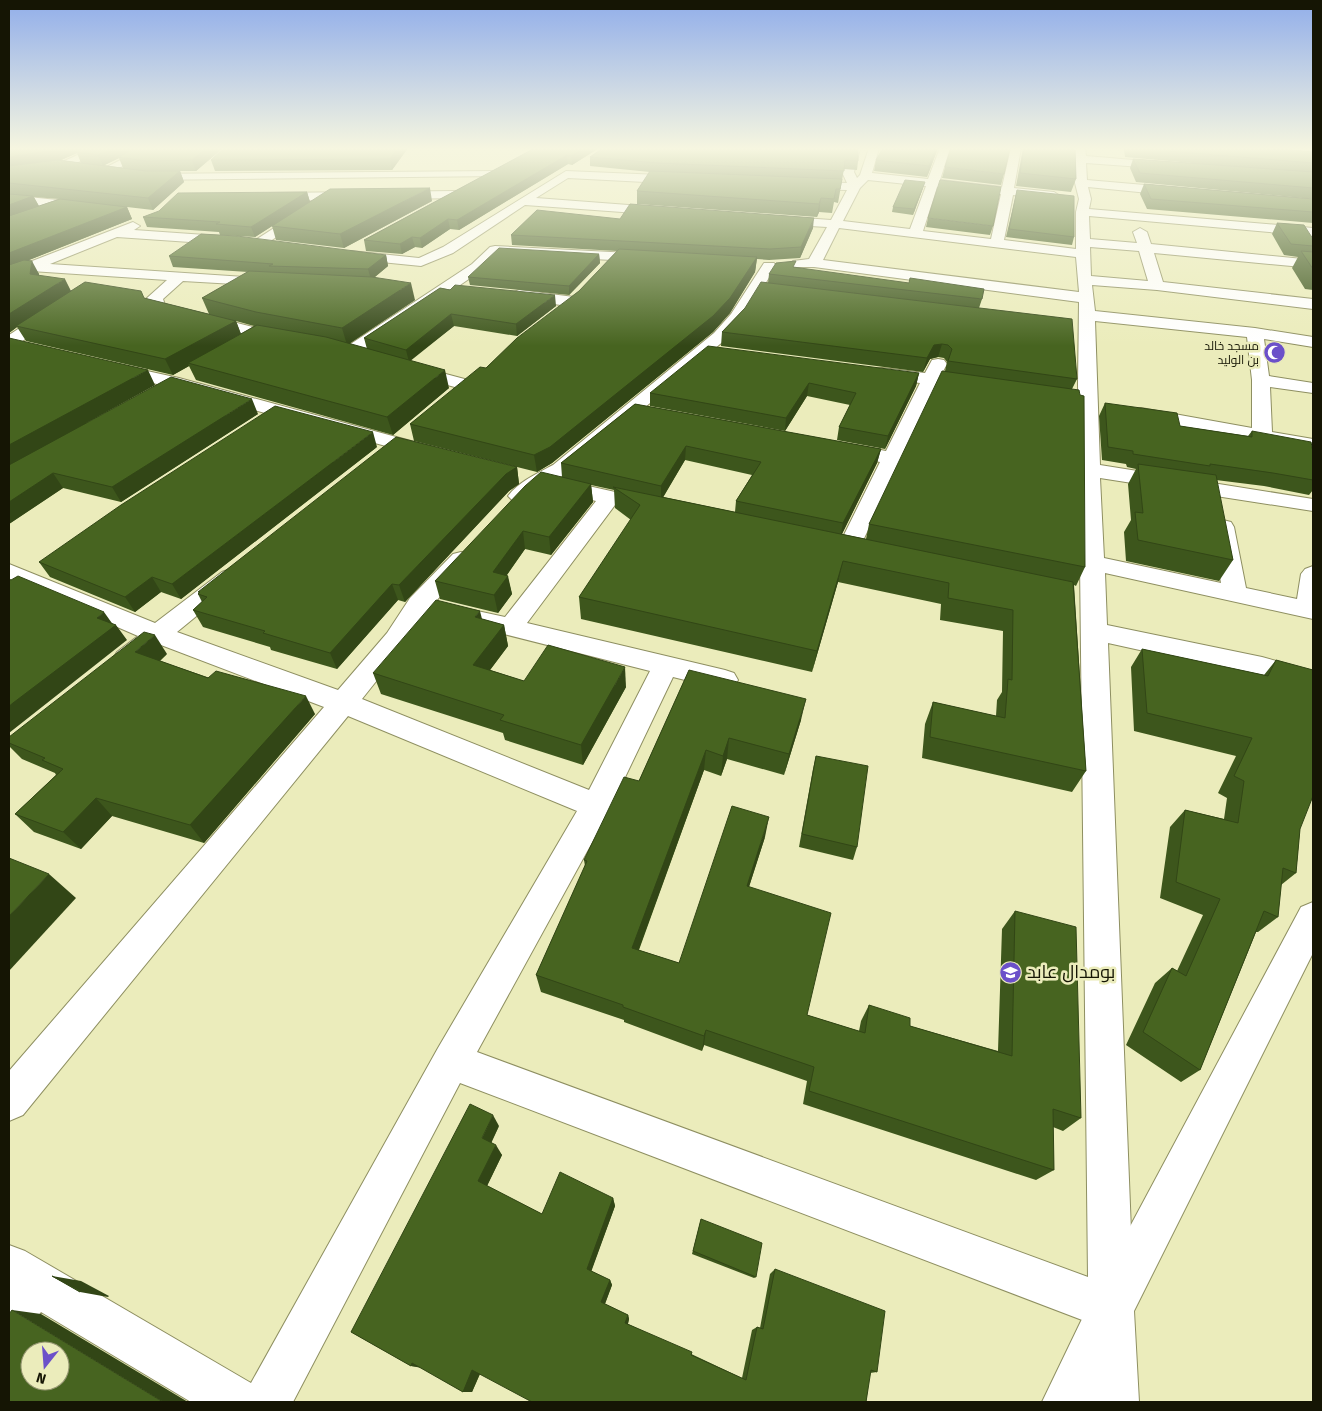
<svg xmlns="http://www.w3.org/2000/svg" width="1322" height="1411" viewBox="0 0 1322 1411" font-family="'Fira Sans',Cairo,sans-serif">
	<style>
		.lines { fill: none; stroke-linecap: round; stroke-linejoin: round }
		.street-casing { stroke: #8e8f61; stroke-width: 2 }
		.secondary-casing { stroke: #8e8f61; stroke-width: 2 }
		.street { fill: #fff; fill-rule: evenodd }
		.secondary { fill: #fff; fill-rule: evenodd }
		.wall { fill: #3d561c; fill-rule: evenodd }
		.shaded-wall { fill: #324616 }
		.building { fill: #476420; stroke: #324616; fill-rule: evenodd }
		.labels { text-anchor: middle; stroke-width: 5; stroke-linejoin: round; paint-order: stroke }
		.far-poi-label { font-size: 12px; fill: #151504; stroke: #ebecbb; text-anchor: end }
		.near-poi-label { font-size: 18px; fill: #151504; stroke: #ebecbb; text-anchor: start }
	</style>
	<rect width="100%" height="100%" fill="#ebecbb"/>
	<g class="lines">
		<defs>
			<g id="street">
				<path d="M93 148H107L66 168 9 176V170L60 163Z"/>
				<path d="M144 148H158L109 173H101L99 171Z"/>
				<path d="M850 148H860L854 172 857 178 860 175 869 148H879L872 173 928 179 940 148H950L940 180 1002 187 1011 148H1021L1014 188 1054 192 1060 196 1054 200 1013 195 1004 240 1076 249V212L1079 199 1075 183V148H1085L1086 156 1169 163 1175 166 1169 169 1086 163 1087 180 1179 188 1185 192 1179 196 1088 187 1091 199 1089 209 1313 228V236L1089 216 1090 239 1137 243 1133 232 1140 228 1147 232 1151 244 1313 260V268L1154 253 1163 282 1313 299V309L1157 290 1092 285 1095 311 1255 328 1313 337V347L1264 339 1269 376 1313 383V393L1270 387 1272 432 1313 439V451L1141 420 1134 418 1132 414 1134 410 1141 408 1252 428V380L1247 337 1095 321 1100 465 1313 499V511L1100 478 1104 558 1221 583 1212 527 1215 522 1223 520 1231 522 1234 527 1246 588 1297 599 1301 574 1305 569 1313 566V619L1105 573 1107 625 1262 657 1313 671V691L1262 677 1108 643 1134 1308 1127 1324 1111 1331 460 1083 293 1402H191L41 1312 25 1332 9 1339V1245L25 1251 251 1383 438 1048 577 811 348 716 23 1115 9 1121V1071L324 707 161 645C147 656 135 671 117 666L113 659 117 652 138 636 9 580V564L155 623 222 572 230 569 238 572 242 577 238 582 177 632 338 690 387 633 410 598 453 554 461 552 469 554 473 559 469 564 428 610 405 645 362 699 589 790 650 671 468 625 459 623 456 617 459 611 468 609 505 617 596 501 548 489 545 486C534 495 526 504 512 500L508 496C518 482 538 473 553 465L714 333 731 314 764 263H774L776 266 745 317 726 339 567 473 557 479 660 502 663 507 660 512 652 513 615 505 527 623 725 670 734 673 738 680 734 687 725 690 673 677 607 815 477 1052 1088 1277 1078 384 1079 302 814 267H793L791 264 793 261 809 259 827 227 776 224 770 220 776 216 831 220 847 190 804 189 798 185 804 181 847 183 842 172ZM868 180 926 186 910 229 843 221 860 188ZM937 187 1001 194 991 239 923 231ZM839 228 1076 257 1079 292 823 260ZM1090 247 1139 251 1148 281 1091 276Z"/>
				<path d="M495 171 501 174 499 176 145 180 139 177 145 174Z"/>
				<path d="M566 171 684 176 690 180 684 184 568 178 536 198 668 208 670 211 664 215 525 205 453 253 421 266 351 259 344 255 351 251 419 258 443 247Z"/>
				<path d="M456 191 460 192 462 195 460 198 270 201 264 197 270 193Z"/>
				<path d="M9 195 86 203 92 207 86 211 9 203Z"/>
				<path d="M305 208 311 212 309 215 263 246H253L251 243Z"/>
				<path d="M133 222 140 226 134 230 234 237 241 241 234 245 117 237 50 264 274 279 276 282 274 285 269 286 183 281 163 299 165 305 289 336 291 339 289 342C269 347 178 318 152 311L147 298 167 280 31 271 9 279V270Z"/>
				<path d="M495 246 650 254 657 258 650 262 498 254 482 270 355 357H343L341 353 343 349 472 264 490 247Z"/>
				<path d="M519 290 574 297 579 299 582 302 579 305 574 307 514 298 511 295 514 292Z"/>
				<path d="M53 308 59 310 61 313 59 316 15 346 9 347V335L47 310Z"/>
				<path d="M938 359 944 360 947 364 941 375 979 381 982 385 979 389 973 390 936 386 859 549 856 554 848 556 840 554 837 549 880 462 835 453 832 449 835 445 842 443 886 451 920 383 876 377 873 373 876 369 882 368 925 373 932 360Z"/>
				<path d="M115 364 179 378 433 447 436 451 433 455 426 457 170 387 109 373 106 369 109 365Z"/>
				<path d="M412 365 472 381 475 385 472 389 466 390 406 374 403 370 406 366Z"/>
			</g>
			<path id="secondary" d="M1313 902V953L1134 1311 1139 1402H1042L1095 1292 1301 907Z"/>
		</defs>
		<!-- street casing -->
		<use href="#street" class="street-casing"/>
		<!-- secondary casing -->
		<use href="#secondary" class="secondary-casing"/>
		<!-- street -->
		<use href="#street" class="street"/>
		<!-- secondary -->
		<use href="#secondary" class="secondary"/>
	</g>
	<!-- wall -->
	<g class="wall">
		<path d="M9 148H223L196 171H180L184 182 153 210 127 207 132 219 29 260 39 274V275L71 291 144 298 209 314 202 298 248 272 173 267 169 256 386 255 388 266 375 277 415 300 349 344 367 349 364 338 440 288 556 306 517 336 454 326 410 360 449 388 393 435 196 380 189 366 173 375 26 341 17 327 9 333ZM77 153 81 163 61 160ZM119 158 123 168 104 165ZM34 197 59 199 39 206ZM236 321 254 326 241 334Z"/>
		<path d="M408 148 392 170 215 171 211 160Z"/>
		<path d="M535 148H599L572 165 568 164 459 230 450 229 422 248 415 247 402 254 366 251 364 240Z"/>
		<path d="M603 148H856L858 161 857 170 844 169 838 203 834 202 832 213 819 212 817 217 637 204V191L650 172 590 166V157Z"/>
		<path d="M938 148 927 177 874 171 876 160Z"/>
		<path d="M1023 148H1075L1076 179 1071 192 1016 186Z"/>
		<path d="M1124 148 1313 152V199L1136 182 1130 168 1133 159 1203 164 1125 157 1124 150Z"/>
		<path d="M945 167 1004 174 1001 185 942 178Z"/>
		<path d="M1144 184 1313 199V223L1147 209 1140 194Z"/>
		<path d="M923 188 913 215 892 212 893 207Z"/>
		<path d="M1017 190 1074 237 1072 245 1006 237Z"/>
		<path d="M307 192 310 202 432 201 344 248 276 240 272 226 255 237 220 235 219 232 147 227 143 217Z"/>
		<path d="M928 218 993 226 990 235 926 227Z"/>
		<path d="M620 219 813 228 800 258 769 260 757 259 755 272 730 313 713 332 552 463 537 472 414 441 410 424 486 368 579 291 617 251 512 245 511 235Z"/>
		<path d="M1277 223 1313 239V290L1305 289 1292 268 1298 257 1284 255 1272 234Z"/>
		<path d="M599 254 600 263 569 295 470 285 468 277Z"/>
		<path d="M795 268 982 299 979 308 1077 379 1072 389 1085 567 1076 586 1074 585 1086 771 1072 792 922 758 925 724 933 702 996 716 997 700 1002 692 1003 631 940 620 941 604 838 582 812 672 581 619 579 597 631 520 615 508 614 490 591 485 593 502 551 555 525 549 507 575 512 594 498 613 440 599 435 581 562 477 561 463 635 404 881 449 877 463 842 534 866 539 869 524 945 371 947 362 944 358 938 357 930 359 923 372 721 346 722 332 745 308 768 283 769 274ZM685 460 752 475 736 501 735 512 663 497Z"/>
		<path d="M9 338 155 385 85 423 258 414 121 502 63 488 9 524Z"/>
		<path d="M919 373 916 386 885 449 837 440 839 427 850 405 807 396 785 431 650 406V393Z"/>
		<path d="M1105 403 1180 426 1248 436 1252 431 1313 452V490L1309 495 1264 486 1216 480 1233 560 1219 581 1126 561 1124 532 1131 520 1128 484 1136 469 1127 467 1126 464 1102 460 1099 416Z"/>
		<path d="M377 447 181 599 161 592 135 612 50 577 39 562Z"/>
		<path d="M517 467 519 484 509 491 405 602 398 600 337 669 271 650 270 647 203 627 193 610 202 602 198 594 199 593 198 592Z"/>
		<path d="M482 619 504 625 508 646 490 670 524 681 626 687 583 765 505 740 503 733 381 694 373 673Z"/>
		<path d="M1142 649 1264 675 1276 660 1300 829 1296 873 1281 885 1278 917 1258 932H1256L1200 1070 1181 1082 1126 1045 1155 983 1172 968 1177 971 1203 915 1160 898 1170 827 1185 810 1224 819 1227 798 1218 793 1236 756 1134 731 1131 667Z"/>
		<path d="M167 654 160 661 315 714 204 843 112 816 81 849 34 832 15 814 56 775 55 773 22 759 9 746V737Z"/>
		<path d="M689 670 801 720 784 775 727 759 721 776 704 770 639 950 679 963 765 837 749 887 807 1015 859 1031 861 1021 869 1005 910 1026 998 1051 1002 929 1015 911 1081 1118 1063 1131 1053 1127 1054 1170 1036 1180 803 1104 807 1081 704 1045 702 1051 624 1022V1020L541 992 536 975 585 866 584 860 639 781Z"/>
		<path d="M816 756 857 847 853 860 799 847 813 769Z"/>
		<path d="M499 1126 491 1142 502 1155 487 1186 542 1214 613 1198 615 1206 591 1271 610 1280 612 1285 605 1304 628 1315 629 1319 628 1324 742 1378 752 1330 757 1327 760 1328 770 1274 775 1269 877 1372 870 1373 866 1402 480 1374 472 1392H463L420 1367 411 1366 351 1332Z"/>
		<path d="M701 1219 756 1277 754 1278 692 1254Z"/>
	</g>
	<!-- shaded-wall -->
	<g class="shaded-wall">
		<path d="M59 148H88L76 152 77 153 59 161 9 169V157Z"/>
		<path d="M112 148H139L118 157 119 158 103 166 98 155Z"/>
		<path d="M206 148H223L196 171 192 160Z"/>
		<path d="M398 148H408L392 170 390 159Z"/>
		<path d="M584 148H599L572 165 571 156Z"/>
		<path d="M936 148H938L927 177 929 166Z"/>
		<path d="M567 155 568 164 459 230 457 220Z"/>
		<path d="M180 171 184 182 153 210 148 198Z"/>
		<path d="M925 182 923 188 913 215 914 209Z"/>
		<path d="M430 188 432 201 344 248 340 234Z"/>
		<path d="M307 192 310 202 255 237 251 227Z"/>
		<path d="M33 196 40 208 9 219V205Z"/>
		<path d="M821 198 819 212 817 217 819 204Z"/>
		<path d="M127 207 132 219 9 268V253Z"/>
		<path d="M814 218 813 228 800 258 801 247Z"/>
		<path d="M448 219 450 229 422 248 420 238Z"/>
		<path d="M412 237 415 247 402 254 400 244Z"/>
		<path d="M599 254 600 263 569 295V286Z"/>
		<path d="M386 255 388 266 371 280 368 269Z"/>
		<path d="M757 257 755 272 730 313 713 332 552 463 537 472 534 455Z"/>
		<path d="M32 261 39 274 38 287 30 274Z"/>
		<path d="M65 279 72 293 16 326 17 327 9 333V314Z"/>
		<path d="M411 283 415 300 347 345 342 328Z"/>
		<path d="M555 295 556 306 517 336 516 324Z"/>
		<path d="M451 314 454 326 409 362 406 350Z"/>
		<path d="M236 321 242 337 188 363 189 366 173 375 165 359Z"/>
		<path d="M942 344 938 357 930 359 923 372 927 358 934 345Z"/>
		<path d="M148 370 155 385 9 466V445Z"/>
		<path d="M445 370 449 388 393 435 387 417Z"/>
		<path d="M919 373 916 386 885 449 888 436Z"/>
		<path d="M809 383 807 396 785 431 786 418Z"/>
		<path d="M252 399 258 414 121 502 112 487Z"/>
		<path d="M373 432 377 447 181 599 172 584Z"/>
		<path d="M686 446 685 460 661 501V486Z"/>
		<path d="M881 449 877 463 840 538 843 523Z"/>
		<path d="M517 467 519 484 509 491 405 602 399 585 506 474Z"/>
		<path d="M53 473 63 488 9 524V502Z"/>
		<path d="M591 484 593 502 551 555 549 537Z"/>
		<path d="M523 531 525 549 496 590 493 572Z"/>
		<path d="M843 561 838 582 812 672 817 651Z"/>
		<path d="M508 576 512 594 498 613 494 595Z"/>
		<path d="M152 577 161 592 135 612 125 597Z"/>
		<path d="M392 584 398 600 337 669 330 653Z"/>
		<path d="M480 611 485 631 475 617Z"/>
		<path d="M104 612 114 626 116 625 127 640 9 733V706L97 618Z"/>
		<path d="M504 625 508 646 478 686 473 665Z"/>
		<path d="M155 635 167 654 148 671 135 652Z"/>
		<path d="M625 667 626 687 583 765 581 745Z"/>
		<path d="M306 696 315 714 204 843 190 825Z"/>
		<path d="M806 699 801 720 784 775 789 754Z"/>
		<path d="M729 738 727 759 721 776 723 756Z"/>
		<path d="M706 750 704 770 633 965 632 948Z"/>
		<path d="M96 798 112 816 81 849 63 832Z"/>
		<path d="M769 817 765 837 743 905 747 886Z"/>
		<path d="M49 874 76 898 9 971V916Z"/>
		<path d="M706 1030 704 1045 702 1051 704 1036Z"/>
		<path d="M493 1115 499 1126 489 1148 482 1138Z"/>
		<path d="M496 1145 502 1155 485 1190 478 1181Z"/>
		<path d="M613 1198 615 1206 590 1275 587 1269Z"/>
		<path d="M52 1276 81 1281 109 1296 108 1297 80 1292Z"/>
		<path d="M610 1280 612 1285 604 1306 601 1302Z"/>
		<path d="M12 1310 41 1314 188 1402H163Z"/>
		<path d="M628 1315 629 1319 627 1327 625 1323Z"/>
		<path d="M412 1363 422 1368 411 1366Z"/>
		<path d="M472 1370 481 1371 472 1392H463Z"/>
	</g>
	<!-- building -->
	<g class="building">
		<path d="M9 148H59L54 150 9 157Z"/>
		<path d="M84 148H112L98 155 76 152Z"/>
		<path d="M136 148H206L192 160 146 161 118 157Z"/>
		<path d="M224 148H398L390 159 211 160Z"/>
		<path d="M535 148H584L571 156 567 155 457 220 448 219 420 238 412 237 400 244 364 240Z"/>
		<path d="M603 148H814L854 150 858 148V161L845 160 844 171 658 163 590 157Z"/>
		<path d="M883 148H936L929 166 876 160Z"/>
		<path d="M951 148H1010L1004 174 945 167Z"/>
		<path d="M1024 148H1075L1076 179 1020 173Z"/>
		<path d="M1131 148H1271L1313 152V163Z"/>
		<path d="M1133 159 1313 172V188L1140 173Z"/>
		<path d="M57 160 146 171H180L148 198 9 183V166Z"/>
		<path d="M650 171 842 179 840 189H836L834 199 821 198 819 204 637 191Z"/>
		<path d="M905 180 925 182 914 209 893 207Z"/>
		<path d="M940 180 1001 187 993 226 928 218Z"/>
		<path d="M1144 184 1313 199V212L1151 199Z"/>
		<path d="M430 188 340 234 272 226 330 189Z"/>
		<path d="M1017 190 1074 196V237L1009 229Z"/>
		<path d="M307 192 251 227 216 224 220 222 143 217 159 211 178 193Z"/>
		<path d="M9 194 33 196 9 205Z"/>
		<path d="M60 199 127 207 9 253V216Z"/>
		<path d="M630 204 814 218 801 247 770 249 511 235 537 210 620 219Z"/>
		<path d="M1277 223 1304 225 1313 239V246L1291 244Z"/>
		<path d="M201 234 237 236 386 255 368 269 269 266 273 264 169 256Z"/>
		<path d="M499 248 599 254 569 286 468 277Z"/>
		<path d="M619 249 757 257 730 298 713 316 550 447 534 455 410 424 480 367 486 368 517 338 579 291Z"/>
		<path d="M1301 251 1313 252V269Z"/>
		<path d="M24 260 32 261 30 274 65 279 9 314V265Z"/>
		<path d="M796 261 793 267 909 283 910 278 984 289 982 299 769 274 776 263Z"/>
		<path d="M249 271 372 277 411 283 342 328 256 312 202 298Z"/>
		<path d="M85 282 141 291 144 298 236 321 165 359 16 326Z"/>
		<path d="M761 282 1072 319 1077 379 948 361 952 349 948 345 942 344 934 345 927 358 722 332 745 308Z"/>
		<path d="M455 285 555 295 516 324 451 314 406 350 364 338 440 288 450 290Z"/>
		<path d="M257 325 326 337 445 370 387 417 188 363Z"/>
		<path d="M9 338 148 370 9 445Z"/>
		<path d="M708 346 919 373 888 436 839 427 856 393 809 383 786 418 650 393Z"/>
		<path d="M942 371 1079 390 1080 395 1084 396 1085 567 869 524Z"/>
		<path d="M171 377 252 399 112 487 53 473 9 502V465Z"/>
		<path d="M1105 403 1177 413 1180 426 1252 437V431L1311 442 1313 452V480L1273 473 1210 464V466L1133 454V451L1108 447Z"/>
		<path d="M635 404 881 449 843 523 736 501 761 462 686 446 661 486 561 463Z"/>
		<path d="M275 406 373 432 172 584 152 577 125 597 39 562 121 505Z"/>
		<path d="M396 437 517 467 506 474 399 585 392 584 330 653 263 633 265 631 193 610 207 597 198 594 200 592H198Z"/>
		<path d="M1138 464 1216 475 1233 560 1138 540 1135 512 1143 513Z"/>
		<path d="M541 472 591 484 549 537 523 531 493 572 508 576 494 595 435 581 525 486Z"/>
		<path d="M613 487 1073 582 1086 771 930 737 933 702 1005 718 1008 679 1012 680 1013 610 948 598 949 583 843 561 817 651 579 597 640 505Z"/>
		<path d="M18 576 104 612 97 618 116 625 9 706V579L11 580Z"/>
		<path d="M436 600 480 611 475 617 504 625 473 665 524 681 548 645 625 667 581 745 500 720 504 715 373 673Z"/>
		<path d="M144 632 155 635 135 652 208 678 216 671 306 696 190 825 96 798 63 832 15 814 63 769 42 760 45 758 9 743V737Z"/>
		<path d="M1142 649 1268 676 1276 660 1313 670V796L1300 829 1296 873 1283 868 1278 917 1264 911 1200 1070 1143 1032 1172 968 1186 976 1220 899 1176 882 1185 810 1238 823 1244 781 1234 776 1252 738 1147 713Z"/>
		<path d="M689 670 806 699 789 754 729 738 723 756 706 750 632 948 679 963 732 806 769 817 747 886 831 913 807 1015 865 1033 869 1005 910 1018V1026L1012 1056 1015 911 1076 927 1081 1118 1053 1109 1054 1170 809 1091 814 1067 706 1030 704 1036 623 1007V1005L536 975 587 861 584 860 624 777 639 781Z"/>
		<path d="M816 756 868 766 857 847 802 834Z"/>
		<path d="M9 858 49 874 9 916Z"/>
		<path d="M470 1104 493 1115 482 1138 496 1145 478 1181 542 1214 560 1172 613 1198 587 1269 610 1280 601 1302 628 1315 625 1323 692 1352 691 1355 746 1380 757 1327 763 1329 775 1269 885 1311 877 1372 871 1370 866 1402H532L472 1370 463 1392 412 1363 411 1366 351 1332Z"/>
		<path d="M701 1219 762 1243 756 1277 693 1251Z"/>
		<path d="M52 1276 81 1291 80 1292Z"/>
		<path d="M12 1310 163 1402H9V1314ZM30 1351H60V1381H30Z"/>
	</g>
	<!-- sky -->
	<linearGradient id="sky" x2="0" y2="1"><stop stop-color="#91aeea"/><stop offset="0.43" stop-color="#f6f6e0"/><stop offset="1" stop-color="#f6f6e0" stop-opacity="0"/></linearGradient>
	<rect width="1322" height="346" fill="url(#sky)"/>
	<!-- icons -->
	<defs>
		<symbol id="mosque-disc" viewBox="-11 -11 22 22"><circle r="9.5" fill="#6b50c9" stroke="#ebecbb"/><path d="M3.5-4.9A6 6 0 1 0 3.5 4.9A5 5 0 1 1 3.5-4.9Z" fill="#fff"/></symbol>
		<symbol id="school-disc" viewBox="-11 -11 22 22"><circle r="9.5" fill="#6b50c9" stroke="#ebecbb"/><path d="M0-5L7-2L0 1L-7-2ZM-4 1L0 2.5L4 1V4Q0 6-4 4Z" fill="#fff"/></symbol>
	</defs>
	<g fill-rule="evenodd">
		<use href="#mosque-disc" x="1262" y="340" width="25" height="25"/>
		<use href="#school-disc" x="998" y="960" width="25" height="25"/>
	</g>
	<g class="labels">
		<!-- far-poi labels -->
		<g class="far-poi-label">
			<text x="1259" y="350">مسجد خالد<tspan x="1259" dy="14">بن الوليد</tspan></text>
		</g>
		<!-- near-poi labels -->
		<g class="near-poi-label">
			<text x="1027" y="978">بومدال عابد</text>
		</g>
	</g>
	<!-- border -->
	<rect width="1322" height="1411" fill="none" stroke="#151504" stroke-width="20"/>
	<!-- north arrow -->
	<g transform="translate(45 1366) rotate(197)"><circle r="24" fill="#ebecbb" stroke="#959672"/>
	<path d="M0-4L9 19L0 12L-9 19Z" fill="#6b50c9"/>
	<text y="-8" font-size="14" font-weight="bold" text-anchor="middle" fill="#151504">N</text>
	</g>
</svg>
